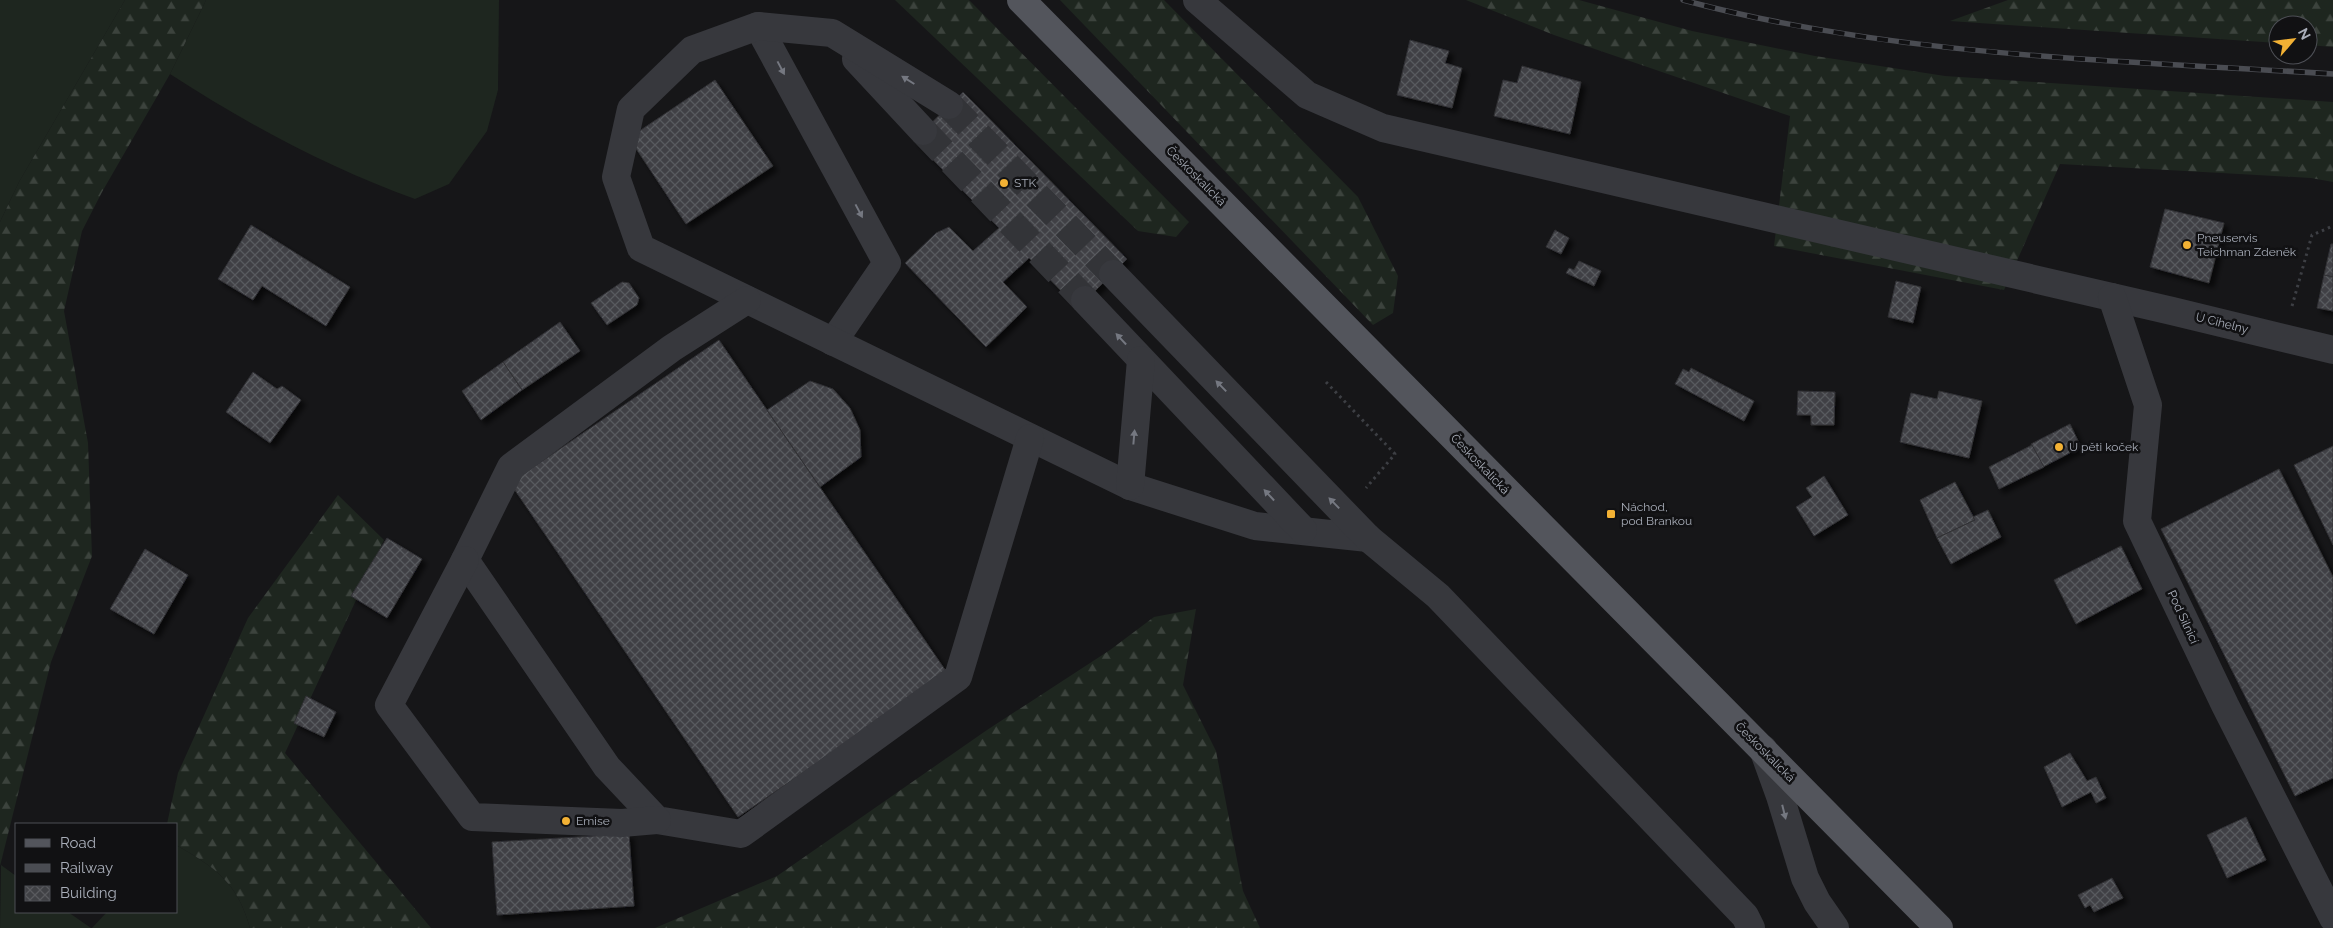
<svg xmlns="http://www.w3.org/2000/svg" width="2333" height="928" viewBox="0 0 2333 928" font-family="Raleway,sans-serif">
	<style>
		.grass { fill: #1e261f }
		.forest { fill: url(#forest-firs) }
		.building { fill: url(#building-cross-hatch); stroke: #303034; filter: url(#shadow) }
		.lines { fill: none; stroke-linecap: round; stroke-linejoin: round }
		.minor-tunnel { stroke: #333438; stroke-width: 28; stroke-dasharray: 28 14; stroke-linecap: butt }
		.path { stroke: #3d3f44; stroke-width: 3; stroke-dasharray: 2.5 4; stroke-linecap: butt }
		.minor { stroke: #37383d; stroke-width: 28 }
		.major { stroke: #53555c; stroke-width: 28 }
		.rail-casing { stroke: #4a4c52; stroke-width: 5.5 }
		.rail { stroke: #111113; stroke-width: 4; stroke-dasharray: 11; stroke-linecap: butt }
		.oneway { fill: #757881 }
		.poi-dot { fill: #f2b134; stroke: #111113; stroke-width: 2 }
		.labels { text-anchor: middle; stroke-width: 5; stroke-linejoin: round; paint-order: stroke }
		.street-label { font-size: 12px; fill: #a8adb8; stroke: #111113 }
		.poi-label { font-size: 12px; fill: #a8adb8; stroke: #111113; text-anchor: start }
	</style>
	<defs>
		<pattern id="forest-firs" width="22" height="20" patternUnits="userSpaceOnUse" patternTransform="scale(1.25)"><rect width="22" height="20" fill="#1e261f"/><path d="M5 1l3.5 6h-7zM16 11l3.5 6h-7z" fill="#3c433d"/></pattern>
		<pattern id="building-cross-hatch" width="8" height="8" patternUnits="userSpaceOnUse" patternTransform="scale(1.25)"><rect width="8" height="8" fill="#404145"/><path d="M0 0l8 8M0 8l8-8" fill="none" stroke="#595a5e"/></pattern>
		<filter id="shadow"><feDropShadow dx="4.5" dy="4.5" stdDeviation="2.5" flood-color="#0009"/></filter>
	</defs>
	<rect width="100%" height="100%" fill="#161618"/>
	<!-- grass -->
	<g class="grass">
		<path d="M0 0H125L19 182 0 222Z"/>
		<path d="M206 0H499L498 90 487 131 449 184 415 199C331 169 245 123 170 74Z"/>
		<path d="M176 845C215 867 238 883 250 928H92L107 912H176Z"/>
		<path d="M1 865 16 876V912H68L91 928H0Z"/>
	</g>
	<!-- forest -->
	<g class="forest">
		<path d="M125 0H206L170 74 102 192 82 231 64 311 88 443 92 556 51 662 0 866V222L19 182Z"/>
		<path d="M895 0H969L1189 222 1176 237 1138 231Z"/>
		<path d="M1060 0H1164L1358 197 1398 276 1393 313 1373 325Z"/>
		<path d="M1466 0H1579L1692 31 1815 56 1945 76 2333 102V182L2311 178 2060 164 2004 290 1774 246 1790 116 1554 35Z"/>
		<path d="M2008 0H2333V47L2308 45V25H2278V43L1950 21Z"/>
		<path d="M338 495 384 540 285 753 431 928H250C238 883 215 867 176 845V824H167L178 773 248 618Z"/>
		<path d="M1196 609 1183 685 1216 751 1243 891 1260 928H655L777 876 987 730 1110 650 1154 617Z"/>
	</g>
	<!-- building -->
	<g class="building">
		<path d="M1410 40 1449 51 1445 63 1462 68 1452 108 1397 95Z"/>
		<path d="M1522 66 1581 82 1570 134 1494 116 1503 80 1517 83Z"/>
		<path d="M715 80 773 166 686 224 629 138Z"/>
		<path d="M963 92 1127 259 1078 308 1029 258 1003 282 1027 307 986 347 905 263 936 233 949 227 973 251 999 228 914 140Z"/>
		<path d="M2165 209 2224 223 2209 283 2150 267Z"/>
		<path d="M251 225 350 287 326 326 262 286 253 300 218 279Z"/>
		<path d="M1555 230 1569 238 1561 254 1546 247Z"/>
		<path d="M2331 244H2333V277L2324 275Z"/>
		<path d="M1579 261 1601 271 1594 286 1566 273 1569 268 1574 270Z"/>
		<path d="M2324 275 2333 277V311L2317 308Z"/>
		<path d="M1896 281 1921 287 1913 323 1888 317Z"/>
		<path d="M622 282 629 283 639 298 637 305 607 325 591 303Z"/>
		<path d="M560 322 580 351 522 390 503 362Z"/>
		<path d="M719 340 948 674 738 817 510 483Z"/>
		<path d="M503 362 522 390 481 420 462 391Z"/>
		<path d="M1691 368 1754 401 1744 421 1675 384 1683 369 1689 372Z"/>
		<path d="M253 372 277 389 282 386 301 400 270 443 226 412Z"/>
		<path d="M810 381 833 389 850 408 860 430 861 457 820 487 767 410Z"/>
		<path d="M1798 391 1835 392 1834 425H1811V415H1797Z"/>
		<path d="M1939 391 1982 401 1969 458 1900 442 1911 393 1937 399Z"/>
		<path d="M2070 424 2081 447 2043 467 2031 444Z"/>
		<path d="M2032 445 2044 467 1999 489 1989 467Z"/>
		<path d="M2333 446V545L2294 465Z"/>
		<path d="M2279 469 2333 577V778L2295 796 2161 529Z"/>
		<path d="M1824 476 1848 515 1814 536 1796 507 1812 497 1806 488Z"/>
		<path d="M1955 482 1975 520 1937 538 1920 500Z"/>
		<path d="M1988 510 2001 537 1951 564 1937 538 1975 520 1973 517Z"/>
		<path d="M387 538 422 559 387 618 351 596Z"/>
		<path d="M2121 546 2142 589 2076 624 2054 580Z"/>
		<path d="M145 549 188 575 154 634 110 609Z"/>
		<path d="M306 696 336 712 324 737 294 723Z"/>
		<path d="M2070 753 2087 781 2096 777 2106 798 2096 803 2091 792 2062 807 2044 767Z"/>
		<path d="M2246 817 2266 860 2227 878 2207 835Z"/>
		<path d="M629 834 634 906 497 915 492 842Z"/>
		<path d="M2112 878 2123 898 2094 912 2090 905 2085 908 2078 895Z"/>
	</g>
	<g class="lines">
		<!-- minor-tunnel -->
		<g class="minor-tunnel">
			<path d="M949 105 1113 274"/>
			<path d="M923 131 1085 300"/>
		</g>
		<!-- path -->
		<g class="path">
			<path d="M2292 306 2312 235 2333 226"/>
			<path d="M1326 382 1395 454 1366 488"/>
		</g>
		<!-- minor -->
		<g class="minor">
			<path d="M1197 0 1307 95 1383 128 2172 311 2333 350"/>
			<path d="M758 26 887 263 833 342"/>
			<path d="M856 59 923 131"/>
			<path d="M949 105 832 33 758 26 692 50 631 109 616 177 641 248 1130 486 1255 526 1368 538"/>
			<path d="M1113 274 1368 538 1438 596 1745 916 1751 928"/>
			<path d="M2112 297 2148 405 2137 521 2225 705 2333 918"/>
			<path d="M747 300 672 348 511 467 465 560 607 767 657 820 741 834 958 677 1030 438"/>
			<path d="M1085 300 1303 530"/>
			<path d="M1130 486 1141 360"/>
			<path d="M465 560 389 705 472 817 622 823 657 820"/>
			<path d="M1763 749 1780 796 1805 878 1817 902 1835 928"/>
		</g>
		<!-- major -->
		<path class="major" d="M1021 0 1939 928"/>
		<defs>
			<path id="rail" d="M1683 0C1894 57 2117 60 2333 74"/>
		</defs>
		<!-- rail casing -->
		<use href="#rail" class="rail-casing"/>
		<!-- rail -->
		<use href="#rail" class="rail"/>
	</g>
	<!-- one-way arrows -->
	<defs><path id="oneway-solid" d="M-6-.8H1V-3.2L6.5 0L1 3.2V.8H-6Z" transform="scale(1.25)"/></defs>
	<g class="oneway">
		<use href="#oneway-solid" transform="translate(781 68) rotate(62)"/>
		<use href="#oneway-solid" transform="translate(908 80) rotate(-148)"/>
		<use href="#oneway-solid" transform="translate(859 211) rotate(62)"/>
		<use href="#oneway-solid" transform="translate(1121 339) rotate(-133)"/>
		<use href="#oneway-solid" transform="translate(1221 386) rotate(-134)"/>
		<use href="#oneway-solid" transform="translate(1134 437) rotate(-85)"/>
		<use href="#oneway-solid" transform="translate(1269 495) rotate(-133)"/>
		<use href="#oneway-solid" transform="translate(1334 503) rotate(-134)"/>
		<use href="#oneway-solid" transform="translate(1784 812) rotate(76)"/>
	</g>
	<!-- markers -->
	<g class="poi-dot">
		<circle cx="1004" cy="183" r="5"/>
		<circle cx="2187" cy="245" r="5"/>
		<circle cx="2059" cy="447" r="5"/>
		<rect x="1606" y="509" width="10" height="10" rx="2.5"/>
		<circle cx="566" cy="821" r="5"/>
	</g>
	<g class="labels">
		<!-- street labels -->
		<g class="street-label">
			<text transform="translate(1196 176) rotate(45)" y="4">Českoskalická</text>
			<text transform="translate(2222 323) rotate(14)" y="4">U Cihelny</text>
			<text transform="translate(1480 464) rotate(46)" y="4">Českoskalická</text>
			<text transform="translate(2183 617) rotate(65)" y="4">Pod Silnicí</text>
			<text transform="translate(1765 752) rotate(45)" y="4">Českoskalická</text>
		</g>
		<!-- poi labels -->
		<g class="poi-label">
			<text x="1014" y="187">STK</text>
			<text x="2197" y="242">Pneuservis<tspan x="2197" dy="14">Teichman Zdeněk</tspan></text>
			<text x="2069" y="451">U pěti koček</text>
			<text x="1621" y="511">Náchod,<tspan x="1621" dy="14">pod Brankou</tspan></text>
			<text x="576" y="825">Emise</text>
		</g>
	</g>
	<!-- legend -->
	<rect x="15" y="823" width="162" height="90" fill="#111113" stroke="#4d4f55"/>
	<rect x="25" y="839" width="25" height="8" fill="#53555c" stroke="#4d4f55"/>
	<text x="60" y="848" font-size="15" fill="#a8adb8">Road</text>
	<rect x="25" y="864" width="25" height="8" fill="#4a4c52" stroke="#4d4f55"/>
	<text x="60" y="873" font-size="15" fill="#a8adb8">Railway</text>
	<rect x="25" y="886" width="25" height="15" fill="url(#building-cross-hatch)" stroke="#4d4f55"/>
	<text x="60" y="898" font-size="15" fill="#a8adb8">Building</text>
	<!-- north arrow -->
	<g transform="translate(2293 40) rotate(62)"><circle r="24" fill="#111113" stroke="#4d4f55"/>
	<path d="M0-4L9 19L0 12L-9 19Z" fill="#f2b134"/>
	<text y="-8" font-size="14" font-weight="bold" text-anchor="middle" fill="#a8adb8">N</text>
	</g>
</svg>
